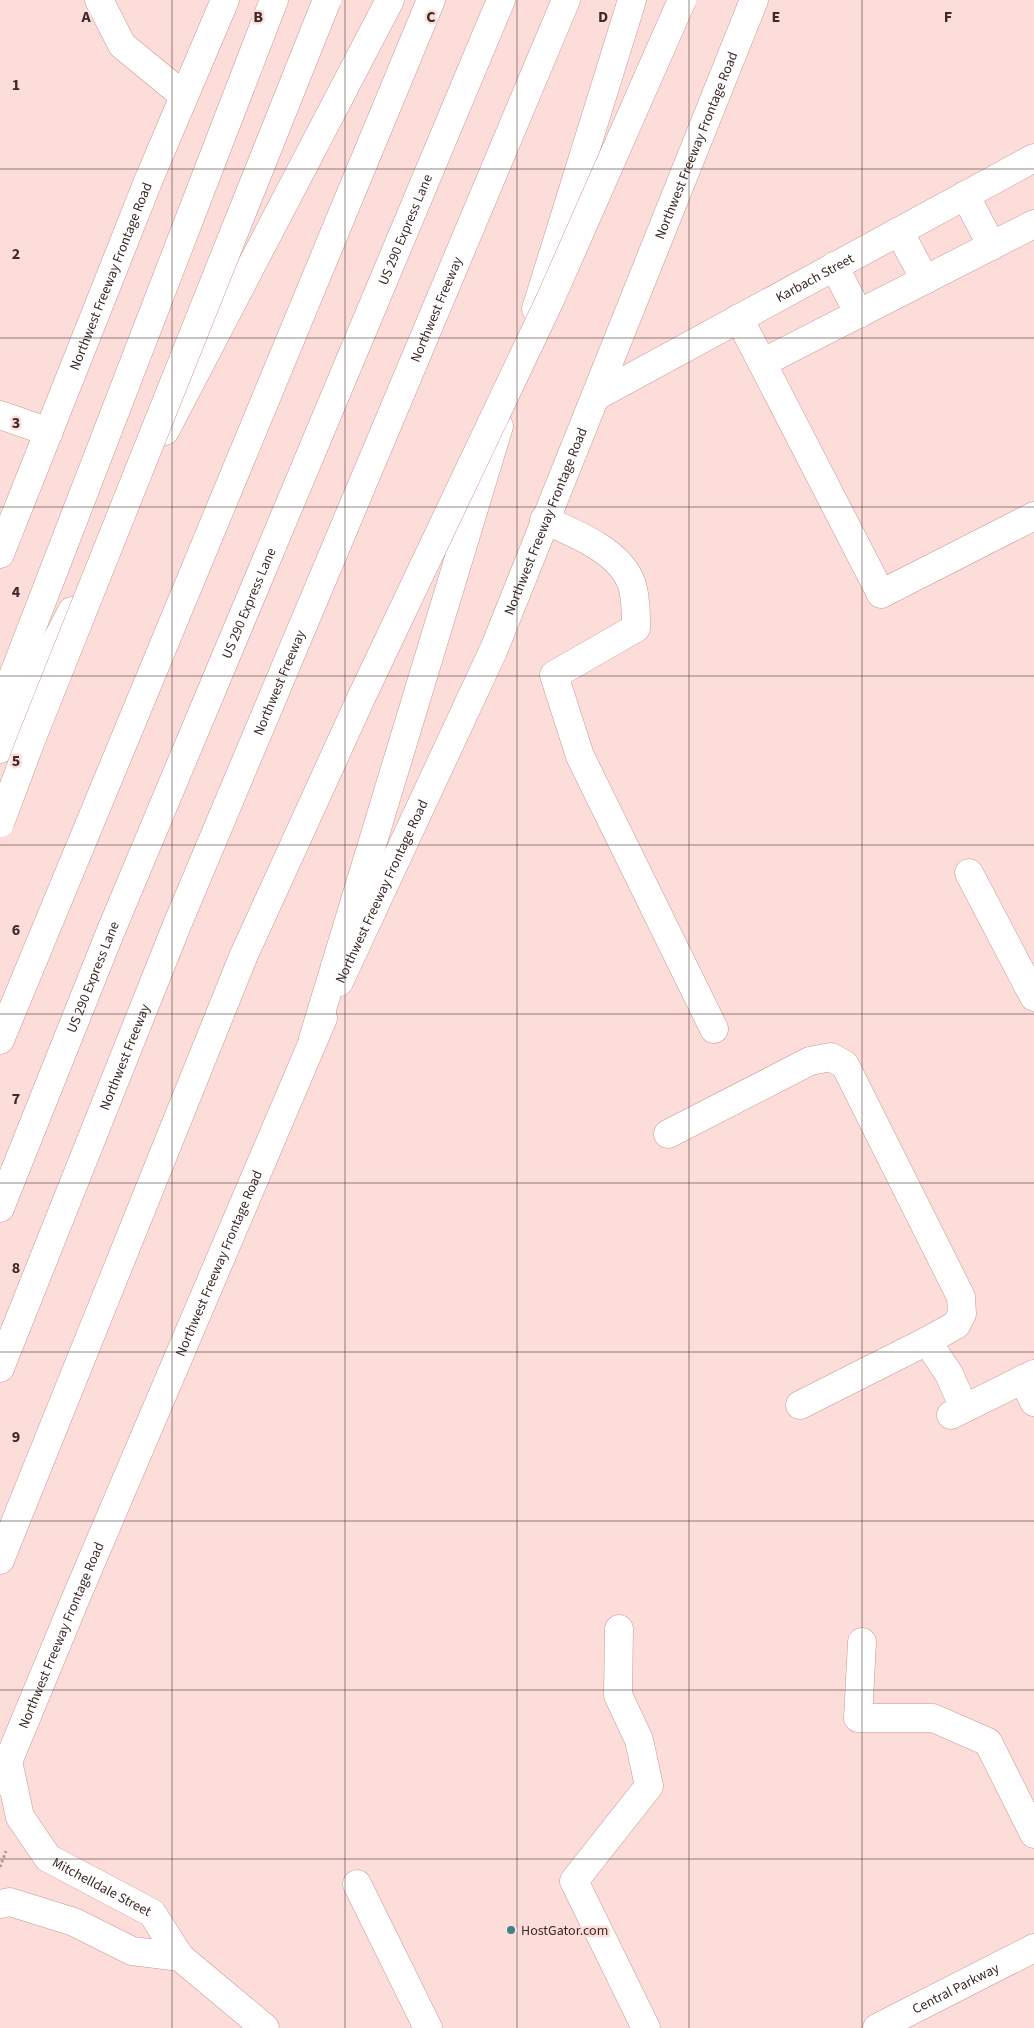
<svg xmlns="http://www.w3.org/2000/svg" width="1034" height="2028" viewBox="0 0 1034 2028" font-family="'Source Sans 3',sans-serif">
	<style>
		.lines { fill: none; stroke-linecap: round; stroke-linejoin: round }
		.minor-casing { stroke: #c89892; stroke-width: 29 }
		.major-casing { stroke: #c89892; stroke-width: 29 }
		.highway-casing { stroke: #c89892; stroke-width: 29 }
		.path { stroke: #b39895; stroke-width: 3; stroke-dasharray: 2.5 2.5; stroke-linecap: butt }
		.minor { stroke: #fff; stroke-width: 28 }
		.major { stroke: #fff; stroke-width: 28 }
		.highway { stroke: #fff; stroke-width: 28 }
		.highway-bridge-casing { stroke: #c89892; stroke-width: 29; stroke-linecap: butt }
		.highway-bridge { stroke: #fff; stroke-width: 28 }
		.grid { fill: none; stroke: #3d2a28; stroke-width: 1; stroke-opacity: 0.55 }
		.poi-dot { fill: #3c838c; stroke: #fdddda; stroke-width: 2 }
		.labels { text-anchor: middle; stroke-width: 5; stroke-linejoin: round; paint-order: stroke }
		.street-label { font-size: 14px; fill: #3d2a28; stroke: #fdddda }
		.poi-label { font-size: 14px; fill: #3d2a28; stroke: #fdddda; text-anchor: start }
		.grid-label { font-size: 16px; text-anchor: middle; font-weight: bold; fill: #3d2a28; stroke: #fdddda; stroke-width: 5; stroke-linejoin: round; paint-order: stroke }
	</style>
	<rect width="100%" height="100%" fill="#fdddda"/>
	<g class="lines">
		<defs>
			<g id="minor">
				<path d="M99 0 122 45 184 96"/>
				<path d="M965 195 992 246"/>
				<path d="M899 231 925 280"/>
				<path d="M834 266 859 314"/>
				<path d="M739 318 881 594 1034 516"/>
				<path d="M762 363 1034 224"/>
				<path id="s1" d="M595 397 1034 158"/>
				<path d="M0 415 49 432"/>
				<path d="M544 520C574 533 621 551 632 585 636 599 636 613 636 628L554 675 580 756 714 1029"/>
				<path d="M969 873 1034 997"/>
				<path d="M668 1134 810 1061 831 1057 845 1065 961 1297 962 1314 956 1325 927 1341 949 1374 964 1408"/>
				<path d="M1023 1379 1034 1402"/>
				<path d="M800 1405 927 1341"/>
				<path d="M951 1415 1034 1374"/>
				<path d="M619 1629 618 1695 639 1740 649 1786 574 1881 646 2028"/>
				<path d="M862 1642 858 1718H933L988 1742 1034 1834"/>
				<path id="s2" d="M8 1761 20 1817 48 1858 152 1913 180 1957 265 2028"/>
				<path d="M357 1884 428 2028"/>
				<path d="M0 1904 10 1902 74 1922 132 1951 180 1957"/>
				<path id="s3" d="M877 2028 1034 1948"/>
			</g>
			<g id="major">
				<path id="s4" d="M0 554 149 179 225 0"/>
				<path id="s5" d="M339 982 494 649 754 0"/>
				<path id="s6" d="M0 1781 78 1593 323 1018"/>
			</g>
			<g id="highway">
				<path d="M536 309 632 0"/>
				<path d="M165 431 390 0"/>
				<path d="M0 710 274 0"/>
				<path d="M0 749 72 611"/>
				<path d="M313 1039 499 426"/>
				<path d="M0 1040 431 0"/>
				<path id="s7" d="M0 1208 110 933 501 0"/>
				<path id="s8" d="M0 1368 177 925 566 0"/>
				<path d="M0 1560 243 957"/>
			</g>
		</defs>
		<!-- minor casing -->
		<use href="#minor" class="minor-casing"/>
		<!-- major casing -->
		<use href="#major" class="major-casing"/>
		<!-- highway casing -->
		<use href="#highway" class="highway-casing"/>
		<!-- path -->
		<path class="path" d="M0 1867 6 1851"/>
		<!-- minor -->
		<use href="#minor" class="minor"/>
		<!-- major -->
		<use href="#major" class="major"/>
		<!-- highway -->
		<use href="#highway" class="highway"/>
		<defs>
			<g id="highway-bridge">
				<path d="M0 823 30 743 327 0"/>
				<path d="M243 957 362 696 550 300 682 0"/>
			</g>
		</defs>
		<!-- highway-bridge casing -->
		<use href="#highway-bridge" class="highway-bridge-casing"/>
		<!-- highway-bridge -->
		<use href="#highway-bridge" class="highway-bridge"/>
	</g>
	<!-- grid -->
	<path class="grid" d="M172 0V2028M345 0V2028M517 0V2028M689 0V2028M862 0V2028M0 169H1034M0 338H1034M0 507H1034M0 676H1034M0 845H1034M0 1014H1034M0 1183H1034M0 1352H1034M0 1521H1034M0 1690H1034M0 1859H1034"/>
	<!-- markers -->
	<circle class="poi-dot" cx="511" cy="1930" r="5"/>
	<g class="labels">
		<!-- street labels -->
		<g class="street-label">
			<text dy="5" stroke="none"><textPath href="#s5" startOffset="910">Northwest Freeway Frontage Road</textPath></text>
			<text dy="5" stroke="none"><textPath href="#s7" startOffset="1059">US 290 Express Lane</textPath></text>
			<text dy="5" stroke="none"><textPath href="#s4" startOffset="299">Northwest Freeway Frontage Road</textPath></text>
			<text dy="5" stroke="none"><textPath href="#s1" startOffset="250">Karbach Street</textPath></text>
			<text dy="5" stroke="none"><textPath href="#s8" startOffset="1145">Northwest Freeway</textPath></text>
			<text dy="5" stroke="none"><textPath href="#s5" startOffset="505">Northwest Freeway Frontage Road</textPath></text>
			<text dy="5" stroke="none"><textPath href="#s7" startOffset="654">US 290 Express Lane</textPath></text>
			<text dy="5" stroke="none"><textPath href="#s8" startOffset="740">Northwest Freeway</textPath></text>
			<text dy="5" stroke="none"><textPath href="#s5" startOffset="100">Northwest Freeway Frontage Road</textPath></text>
			<text dy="5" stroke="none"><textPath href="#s7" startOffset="249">US 290 Express Lane</textPath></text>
			<text dy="5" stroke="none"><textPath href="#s8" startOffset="335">Northwest Freeway</textPath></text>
			<text dy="5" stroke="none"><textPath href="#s6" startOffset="562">Northwest Freeway Frontage Road</textPath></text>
			<text dy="5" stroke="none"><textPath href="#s6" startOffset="158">Northwest Freeway Frontage Road</textPath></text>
			<text dy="5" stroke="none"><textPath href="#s2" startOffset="168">Mitchelldale Street</textPath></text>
			<text dy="5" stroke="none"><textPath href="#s3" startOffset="88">Central Parkway</textPath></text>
		</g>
		<!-- poi labels -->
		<g class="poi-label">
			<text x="521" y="1935">HostGator.com</text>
		</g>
	</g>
	<g class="grid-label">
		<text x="86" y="22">A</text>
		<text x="258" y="22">B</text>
		<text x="431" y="22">C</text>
		<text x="603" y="22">D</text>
		<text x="776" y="22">E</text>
		<text x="948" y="22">F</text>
		<text x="16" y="90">1</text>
		<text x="16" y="259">2</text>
		<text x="16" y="428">3</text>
		<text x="16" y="597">4</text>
		<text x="16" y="766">5</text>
		<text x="16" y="935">6</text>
		<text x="16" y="1104">7</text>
		<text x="16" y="1273">8</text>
		<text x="16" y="1442">9</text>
	</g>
</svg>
